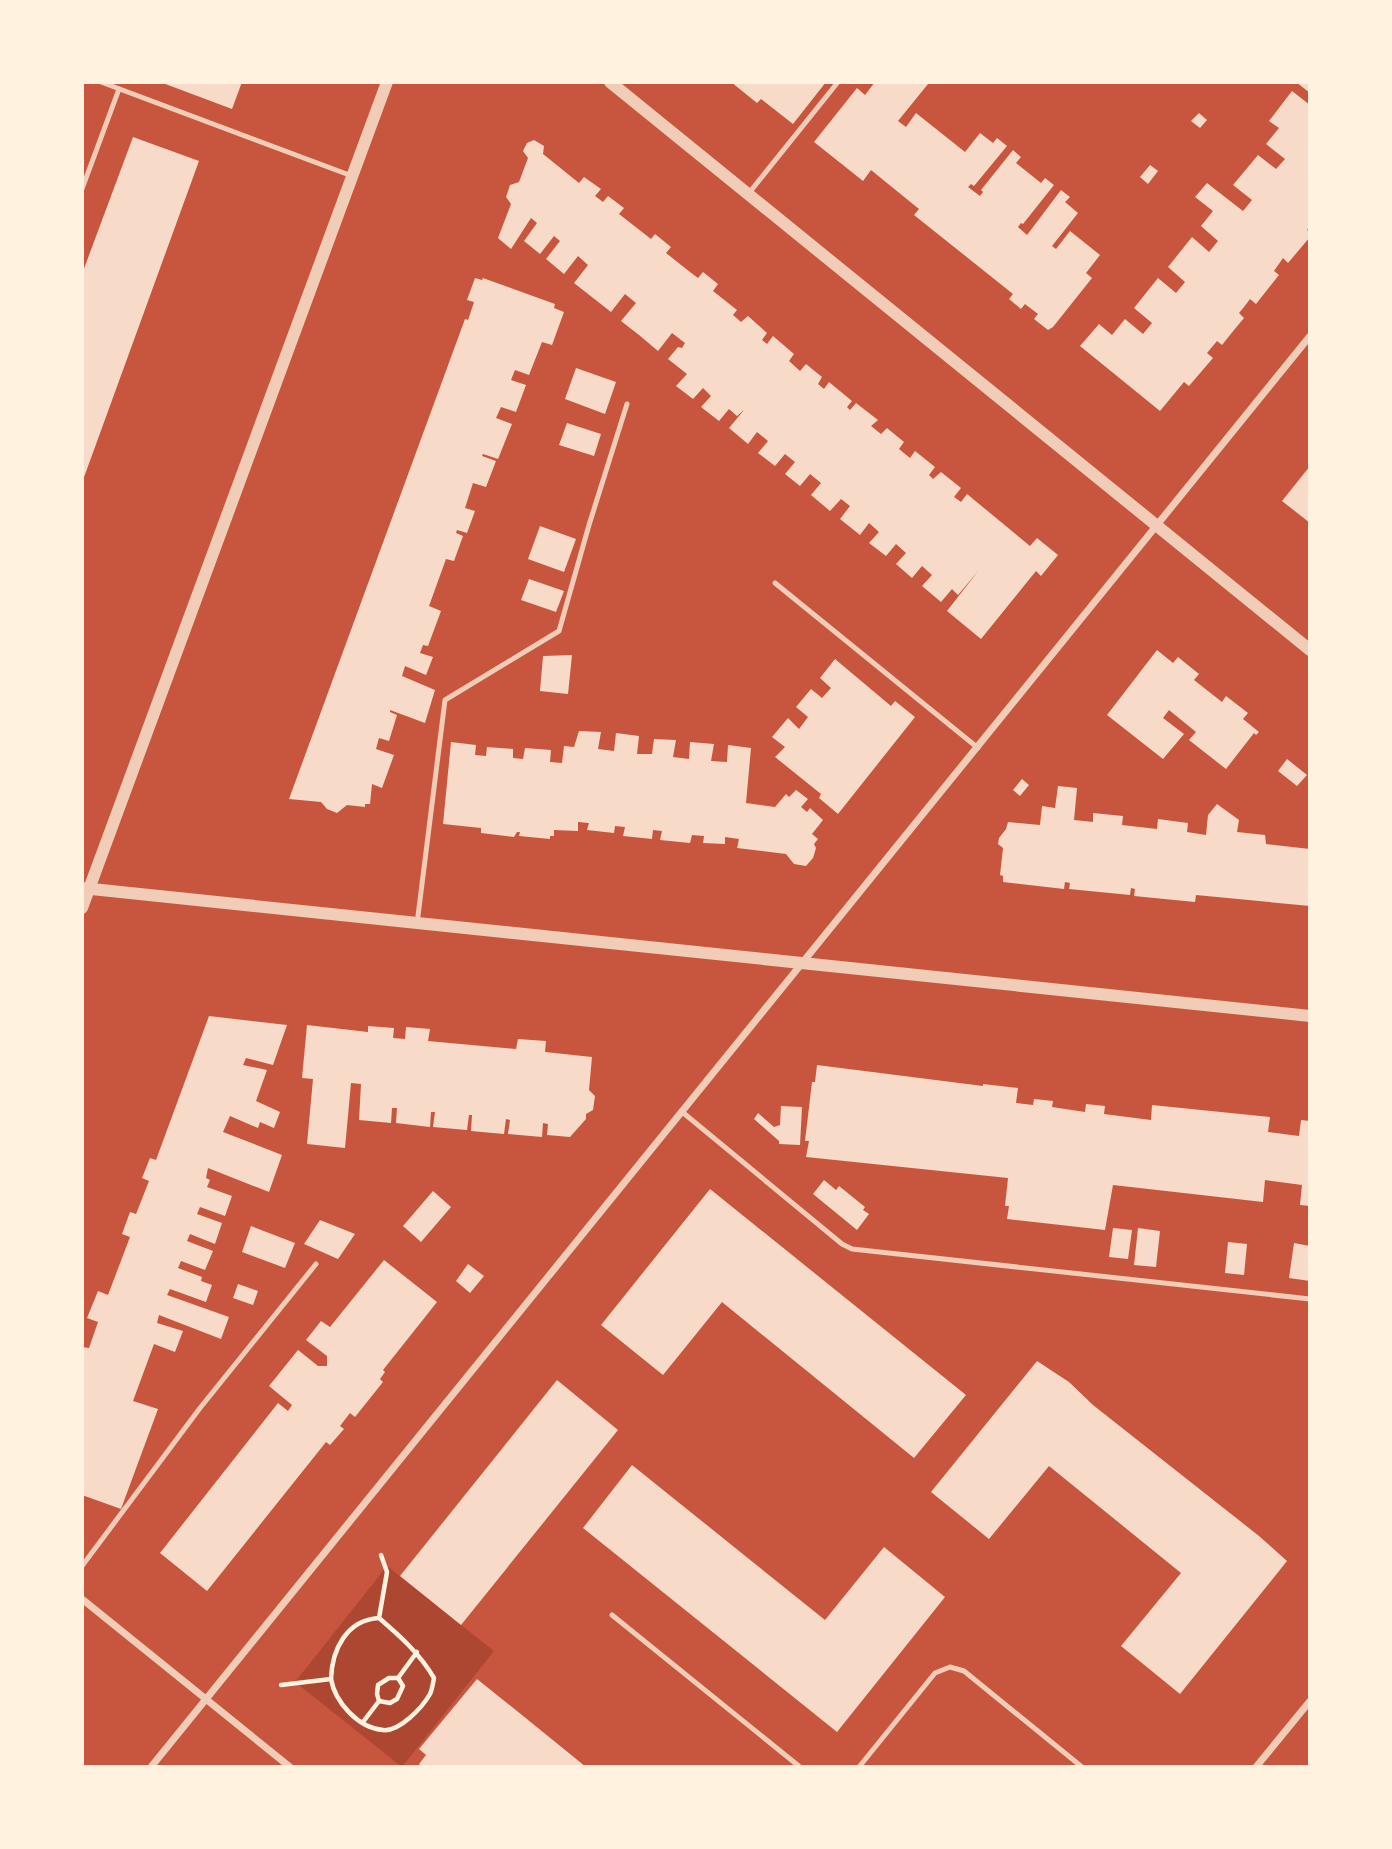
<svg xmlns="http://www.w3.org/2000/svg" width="1392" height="1849" viewBox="0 0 1392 1849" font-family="Ubuntu,sans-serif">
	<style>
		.green { fill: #ae4732 }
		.building { fill: #f7dbc8 }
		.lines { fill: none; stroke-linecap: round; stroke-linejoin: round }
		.path { stroke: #fff3e0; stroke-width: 4.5 }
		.service { stroke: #f1ccb7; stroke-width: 5 }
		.minor { stroke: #f1ccb7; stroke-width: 7 }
		.tertiary { stroke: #f1ccb7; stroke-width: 12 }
	</style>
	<rect width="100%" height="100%" fill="#c8553d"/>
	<!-- green -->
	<path class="green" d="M387 1566 494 1651 402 1767 295 1682Z"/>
	<!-- building -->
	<g class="building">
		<path d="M160 82H242L232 109Z"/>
		<path d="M731 82H826L793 124 761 99 757 103Z"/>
		<path d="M875 82H926L928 84 898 121 906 127 916 113 965 152 980 133 993 143 997 138 1007 146 974 186 971 184 968 187 980 196 983 192 981 190 1013 150 1021 157 1016 163 1041 183 1045 178 1054 185 1023 224 1021 223 1018 227 1027 235 1061 190 1070 197 1065 202 1078 213 1052 246 1056 249 1070 231 1100 255 1086 273 1092 278 1053 327 1048 330 1034 319 1038 314 1025 304 1021 309 1009 299 1013 294 914 215 919 209 871 170 863 181 814 142 857 88 865 95Z"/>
		<path d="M1296 82H1310V93Z"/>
		<path d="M1292 91 1310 105V226L1307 230 1310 232V237L1288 263 1283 258 1274 271 1279 275 1256 304 1250 299 1244 307 1239 313 1244 318 1234 330 1222 345 1217 341 1207 353 1213 358 1189 386 1184 382 1160 411 1080 346 1099 324 1112 335 1125 319 1143 334 1152 323 1134 308 1158 278 1176 293 1185 282 1168 267 1192 237 1209 252 1218 241 1201 226 1213 211 1195 197 1207 183 1243 211 1252 200 1233 185 1258 155 1276 169 1285 159 1266 144 1279 128 1269 121Z"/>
		<path d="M1199 113 1207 120 1200 128 1191 121Z"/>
		<path d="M133 137 199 161 83 480 82 274Z"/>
		<path d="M534 140 544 146 543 154 579 183 584 177 601 189 595 196 603 202 608 196 624 208 619 214 651 239 655 234 671 247 666 253 690 272 698 278 703 272 718 284 713 291 737 310 733 315 741 322 748 316 767 333 762 340 767 344 773 336 794 354 789 361 800 371 806 364 822 377 818 384 824 389 829 382 852 401 847 407 850 410 856 403 878 420 871 426 881 434 887 428 904 442 899 449 910 458 915 451 935 467 929 475 933 479 941 472 961 488 954 497 961 502 967 494 1030 546 1037 538 1058 555 1041 576 1036 571 981 639 947 611 979 570 958 595 952 589 941 602 922 586 932 575 922 566 912 578 896 564 906 553 896 544 886 556 869 543 879 532 869 523 860 535 840 519 850 506 841 499 830 511 811 495 821 483 810 474 800 486 785 474 795 462 785 454 775 466 758 453 768 441 757 432 748 444 729 428 744 410 737 416 729 409 719 421 701 407 711 396 703 388 693 399 676 386 687 374 668 359 678 347 682 348 685 343 672 333 658 351 639 335 621 321 636 303 625 294 611 312 574 283 588 265 578 256 564 274 546 259 560 241 554 236 540 254 524 241 537 223 531 218 511 249 498 238 511 204 506 197 510 185 519 182 528 158 523 151 527 143Z"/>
		<path d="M1150 165 1158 171 1148 184 1140 177Z"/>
		<path d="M475 278 482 280 483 278 555 304 554 308 564 312 552 345 542 342 529 375 515 370 511 380 526 385 516 412 501 407 496 418 512 424 498 459 483 454 482 456 496 461 486 487 473 483 465 508 475 511 467 533 457 530 456 533 463 536 454 561 446 559 429 606 441 611 428 646 423 645 420 653 433 657 426 675 405 666 402 676 435 690 425 723 390 710V712L397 715 389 741 379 738 376 749 394 755 382 788 372 784 370 804H365V807L347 805 337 813 327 809 321 802 289 799 465 319 468 320 474 302 467 300Z"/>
		<path d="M576 368 616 382 605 414 565 399Z"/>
		<path d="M567 423 601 434 594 456 559 445Z"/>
		<path d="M1310 466V523L1282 501Z"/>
		<path d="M540 526 576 539 564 572 528 559Z"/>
		<path d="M529 579 564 591 556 612 521 600Z"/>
		<path d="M1157 650 1173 663 1178 657 1199 674 1194 680 1222 702 1226 696 1248 713 1243 719 1259 732 1256 735 1254 733 1226 769 1189 740 1196 732 1169 710 1163 718 1184 734 1163 759 1107 715Z"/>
		<path d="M572 655 568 694 540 691 543 656Z"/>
		<path d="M835 659 891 706 895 701 915 717 838 814 819 798 821 794 775 757 785 747 772 737 788 718 799 729 808 717 796 707 811 689 822 698 831 688 820 678Z"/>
		<path d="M579 731 601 732 598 749 614 751 616 733 639 736 637 754H652L654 739 676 740 673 757 689 759 690 742 714 744 711 761 727 762 728 745 751 748 746 803 775 807 786 794 789 797 796 790 808 799 801 807 807 812 810 808 823 820 812 834 818 839 814 844 816 848 813 858 806 866 794 864 786 854 737 848 739 839 725 837V844L703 843 704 836 692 835 690 843 660 840 662 831 653 830 652 839 623 836 625 827 615 826 614 833 587 830 589 823 578 822V831L554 830V836H550V839L519 836 520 832H517L514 837 481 833V828L443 824 451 742 476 745 475 755 486 756 487 747 513 749V758L523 759 525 748 551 750 550 762 562 763 564 746 574 747Z"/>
		<path d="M1287 759 1307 775 1297 786 1278 771Z"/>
		<path d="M1022 779 1029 785 1020 796 1013 790Z"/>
		<path d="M1058 786 1077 788 1074 820 1093 822V813L1123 816 1122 825 1157 829 1158 819 1188 823 1187 832 1206 835 1208 815 1217 804 1239 820 1237 832 1265 835 1266 844 1310 849V906L1196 895 1195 902 1134 896 1135 889 1131 888 1130 895 1069 889 1070 883 1065 882 1064 889 1003 882V876L1000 875 1003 848 998 844 999 838 1006 829 1008 822 1040 825 1042 806 1055 808Z"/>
		<path d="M209 1016 287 1025 273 1065 246 1058 243 1065 267 1070 256 1101 280 1112 274 1128 260 1122 258 1128 230 1116 223 1132 282 1155 269 1192 208 1168 206 1178 210 1180 207 1187 232 1196 225 1216 200 1207 197 1214 222 1223 215 1244 190 1234 187 1241 213 1251 205 1270 181 1261 178 1268 202 1277 201 1281 212 1285 206 1302 170 1289 167 1295 229 1317 221 1339 159 1315 157 1323 183 1331 175 1352 154 1344 133 1401 158 1409 121 1509 82 1495V1347L89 1348 98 1322 87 1318 98 1291 108 1295 130 1237 122 1234 130 1212 136 1214 149 1181 142 1178 150 1158 156 1160Z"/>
		<path d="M307 1025 368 1032V1026L394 1028 393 1038 405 1039 406 1027 430 1029 428 1041 516 1049 518 1039 546 1041 545 1052 592 1057 589 1090 595 1096 593 1110 586 1114V1119L570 1137 547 1135 548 1124 543 1123 542 1137 508 1134 510 1120 506 1119 504 1134 471 1131 472 1115H469L467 1130 433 1127 435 1112H431L430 1127 396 1123 397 1108H392L391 1123 359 1120 361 1084 351 1083 345 1148 307 1144 313 1079 302 1078Z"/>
		<path d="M817 1065 983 1086V1084L1018 1088 1016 1103 1033 1105 1034 1099 1053 1101 1052 1107 1085 1112 1086 1104 1105 1106 1104 1114 1151 1120 1152 1105 1270 1117 1268 1132 1299 1136 1301 1120 1310 1121V1206L1300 1205 1302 1185 1265 1180 1263 1202 1113 1185 1105 1230 1007 1219 1009 1206H1005L1008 1178 806 1157 809 1141H805L812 1082H815Z"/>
		<path d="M781 1106 802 1107 800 1145 779 1144V1141L754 1119 758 1113 774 1127 780 1125Z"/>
		<path d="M824 1180 836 1190 839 1186 865 1207 863 1210 869 1214 857 1230 813 1194Z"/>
		<path d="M710 1189 966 1395 914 1458 722 1302 663 1375 601 1325Z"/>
		<path d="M433 1191 451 1207 421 1242 403 1226Z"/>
		<path d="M320 1220 355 1234 338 1259 304 1244Z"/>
		<path d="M251 1226 295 1243 285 1268 242 1252Z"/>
		<path d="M1113 1228 1132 1230 1128 1259 1109 1257Z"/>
		<path d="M1138 1228 1160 1231 1156 1267 1134 1265Z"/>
		<path d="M1228 1242 1247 1244 1244 1275 1225 1273Z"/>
		<path d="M1294 1243 1310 1246V1281L1289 1278Z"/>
		<path d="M384 1260 437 1302 383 1370 385 1372 380 1379 383 1382 355 1417 350 1413 340 1426 344 1429 330 1445 326 1442 207 1591 160 1553 278 1403 288 1411 292 1405 269 1386 298 1350 318 1366H327V1356L306 1340 321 1321 330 1327Z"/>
		<path d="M468 1264 484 1276 470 1293 456 1281Z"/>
		<path d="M238 1284 258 1291 253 1305 233 1298Z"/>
		<path d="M1037 1361 1069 1382 1093 1405 1259 1536 1287 1561 1180 1694 1121 1646 1181 1573 1049 1466 989 1539 931 1492Z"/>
		<path d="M557 1380 618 1430 461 1625 400 1576Z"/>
		<path d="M632 1465 825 1620 884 1547 945 1597 837 1732 583 1528Z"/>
		<path d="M477 1679 522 1715 586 1767H422L419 1764 426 1755 419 1749Z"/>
	</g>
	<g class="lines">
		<!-- path -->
		<g class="path">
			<path d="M331 1679C335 1702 358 1728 383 1730 399 1732 422 1708 430 1694 432 1690 433 1683 434 1678 420 1654 400 1636 379 1618"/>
			<path d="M281 1685 331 1679C332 1650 346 1620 379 1618L387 1572 381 1555"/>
			<path d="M379 1701 390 1703 397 1699 403 1686 398 1678"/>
			<path d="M363 1722 379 1701 377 1694 378 1685 389 1678H398L417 1652"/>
		</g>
		<!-- service -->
		<g class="service">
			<path d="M101 82 352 176"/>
			<path d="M82 189 119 89"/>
			<path d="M749 193 838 82"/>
			<path d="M775 583 978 748"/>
			<path d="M417 924 445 700 559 631 589 525 627 404"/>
			<path d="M681 1111 842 1244 852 1249 1310 1299"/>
			<path d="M82 1566 200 1408 316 1264"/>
			<path d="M612 1615 800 1767"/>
			<path d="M859 1767 935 1673 950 1667 964 1671 1082 1767"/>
		</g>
		<!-- minor -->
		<g class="minor">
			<path d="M82 1599 290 1767"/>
			<path d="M151 1767 1310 336"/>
			<path d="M1256 1767 1310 1701"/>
		</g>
		<!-- tertiary -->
		<g class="tertiary">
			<path d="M610 82 1310 650"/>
			<path d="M82 888 1310 1016"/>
			<path d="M82 908 387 82"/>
		</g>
	</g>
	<!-- border -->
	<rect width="1392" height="1849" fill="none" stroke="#fff3e0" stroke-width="168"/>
</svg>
